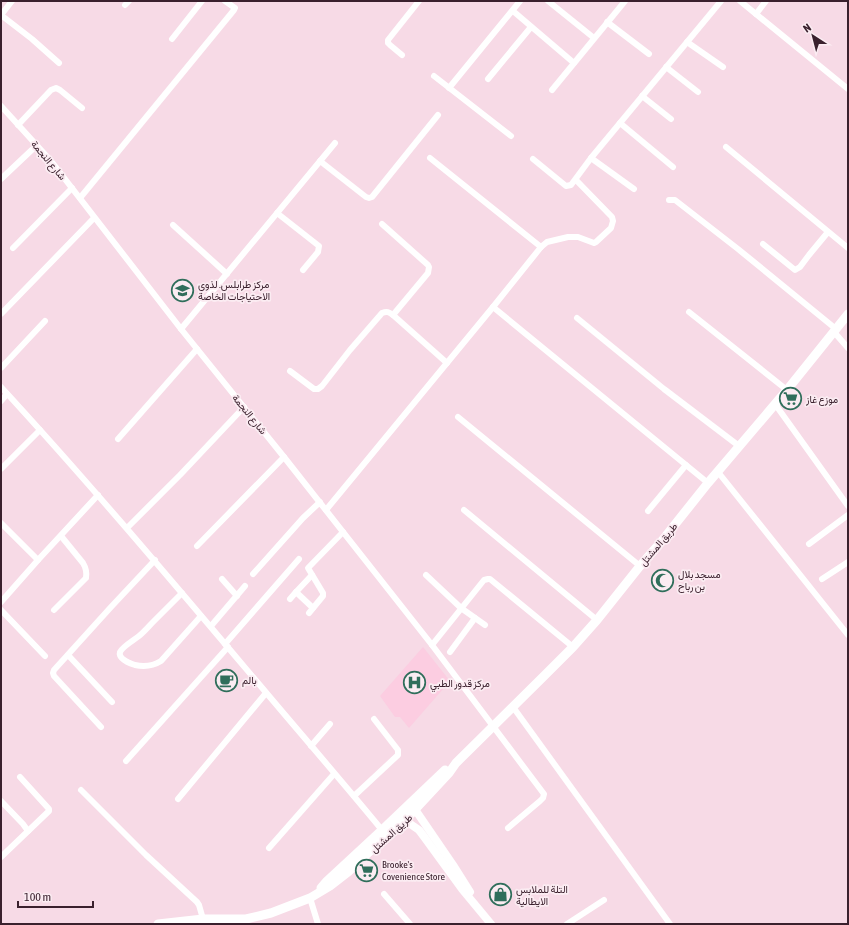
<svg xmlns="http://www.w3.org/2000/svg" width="849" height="925" viewBox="0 0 849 925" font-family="'Asap Condensed',Vazirmatn,sans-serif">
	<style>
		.built { fill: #fccde1 }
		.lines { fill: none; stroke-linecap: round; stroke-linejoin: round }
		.street { stroke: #fff; stroke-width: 6 }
		.secondary { stroke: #fff; stroke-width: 8 }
		.primary { stroke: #fff; stroke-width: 9 }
		.labels { text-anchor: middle; stroke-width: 3.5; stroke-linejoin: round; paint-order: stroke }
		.street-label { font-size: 10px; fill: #3a202d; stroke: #fbecf2 }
		.poi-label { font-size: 10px; fill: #3a202d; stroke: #fbecf2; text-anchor: start }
	</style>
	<rect width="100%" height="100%" fill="#f7dae6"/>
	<!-- built -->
	<path class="built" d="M423 647 450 681 409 728 400 717H395L380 696Z"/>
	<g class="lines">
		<!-- street -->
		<g class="street">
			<path d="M548 1 594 38"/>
			<path d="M740 1 848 89"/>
			<path d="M125 5 129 1"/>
			<path d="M513 11 574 63"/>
			<path d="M756 14 766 1"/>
			<path d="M1 15 32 39 59 63"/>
			<path d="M1 15 12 1"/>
			<path d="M607 22 649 54"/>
			<path d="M172 39 202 1"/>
			<path d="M687 42 723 67"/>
			<path d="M402 55 390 45 388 43V40L419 1"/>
			<path d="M666 67 698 92"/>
			<path d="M434 76 511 136"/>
			<path d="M488 79 531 27"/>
			<path d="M449 88 520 1"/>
			<path d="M552 90 625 1"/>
			<path d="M642 96 671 119"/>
			<path d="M1 106 51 161 181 329 284 457 432 645 544 794 543 798 540 801 508 828"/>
			<path d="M620 123 673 167"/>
			<path d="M18 125 51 90 56 88 60 90 82 108"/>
			<path d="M726 147 848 248"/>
			<path d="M430 158 541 247"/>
			<path d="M591 158 634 189"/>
			<path d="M533 159 566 186 571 185 591 158 721 1"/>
			<path d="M320 161 366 197 369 198 372 197 438 115"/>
			<path d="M1 179 37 145"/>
			<path d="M80 198 234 10 235 8 225 1"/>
			<path d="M669 200H675L738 249 836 329"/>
			<path d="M277 213 319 246 318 252 303 270"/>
			<path d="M382 224 428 265 429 267 428 273 393 315"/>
			<path d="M173 225 227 274"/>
			<path d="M763 244 795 270 800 267 809 255 828 232"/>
			<path d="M13 248 72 188"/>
			<path d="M493 307 708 483"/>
			<path d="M689 312 787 390"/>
			<path d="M1 314 94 218"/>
			<path d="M577 318 664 389 739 446"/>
			<path d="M181 329 335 143"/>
			<path d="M834 332 848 348"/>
			<path d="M1 368 45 321"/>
			<path d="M290 371 314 389H318L322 386 350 350 382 313C387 311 389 312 393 315L447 363"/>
			<path d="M1 387C93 487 181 592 269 696 307 741 345 785 382 830"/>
			<path d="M1 401 7 394"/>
			<path d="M775 404 848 506"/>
			<path d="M458 417 640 566"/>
			<path d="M118 439 197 349"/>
			<path d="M1 469 40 430"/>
			<path d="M718 472 848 635"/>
			<path d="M326 510 493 307 541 247 547 242 568 237H578L594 243 596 242 611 228 613 221 612 217 576 180"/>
			<path d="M464 510 597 620"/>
			<path d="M648 511 686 465"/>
			<path d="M1 523 38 560"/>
			<path d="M127 528 180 475 244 407"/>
			<path d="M809 544 848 515"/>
			<path d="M197 546 284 457"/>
			<path d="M253 574 303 518 320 502"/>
			<path d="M426 575 461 608 485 625"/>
			<path d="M222 579 237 596"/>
			<path d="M822 579 848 562"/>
			<path d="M296 592 312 575"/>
			<path d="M182 593C173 602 163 612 154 621 149 626 144 632 139 636 134 640 122 647 120 652 118 659 129 663 135 665 144 667 153 666 161 661L201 616"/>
			<path d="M290 599 296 592 313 608"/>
			<path d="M1 602 38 560 98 495"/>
			<path d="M1 610 45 656"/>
			<path d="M54 610 86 578C87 572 86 568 83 563L61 536"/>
			<path d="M309 613 323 596V593L308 568 343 532"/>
			<path d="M211 626 245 586"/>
			<path d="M225 644 299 559"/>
			<path d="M432 645 484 580 488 579H490L573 647"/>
			<path d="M450 652 475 618"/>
			<path d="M68 655 112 702"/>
			<path d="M513 707 670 924"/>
			<path d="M101 727 54 676 53 673 54 670 111 607 155 560"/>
			<path d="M311 746 330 724"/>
			<path d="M126 761 228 647"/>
			<path d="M81 790 146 855 197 902 199 905 203 919"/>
			<path d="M354 796 398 755V750L374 719"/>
			<path d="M178 799 266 693"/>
			<path d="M1 801 23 824 28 831"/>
			<path d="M269 848 334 774"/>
			<path d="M1 857 49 811V809L20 777"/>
			<path d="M384 894 410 924"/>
			<path d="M310 898 318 924"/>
			<path d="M567 924 604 900"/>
		</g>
		<!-- secondary -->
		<g class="secondary">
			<path d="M412 805 453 865 470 892"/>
			<path d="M400 817 419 830 425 838 462 889 491 924"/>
		</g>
		<!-- primary -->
		<g class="primary">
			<path d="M321 888 327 881 382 830 445 770"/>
			<path d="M158 924 203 919H246L271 913 310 898 330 886 348 872 387 835 409 816 449 773 456 763 544 676 573 647 597 620 640 566 661 542 708 483 787 390 848 314"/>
		</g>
	</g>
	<!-- icons -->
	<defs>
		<symbol id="school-ring" viewBox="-11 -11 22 22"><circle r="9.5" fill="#fbecf2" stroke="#306e5b" stroke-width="1.5"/><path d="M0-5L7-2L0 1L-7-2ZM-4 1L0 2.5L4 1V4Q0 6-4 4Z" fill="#306e5b"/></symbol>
		<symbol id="supermarket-ring" viewBox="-11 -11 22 22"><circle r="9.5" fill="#fbecf2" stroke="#306e5b" stroke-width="1.5"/><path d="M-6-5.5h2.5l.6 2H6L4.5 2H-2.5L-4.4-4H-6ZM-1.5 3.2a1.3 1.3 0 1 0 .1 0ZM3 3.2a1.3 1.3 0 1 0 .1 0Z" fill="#306e5b"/></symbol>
		<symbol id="mosque-ring" viewBox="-11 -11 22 22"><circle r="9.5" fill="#fbecf2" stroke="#306e5b" stroke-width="1.5"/><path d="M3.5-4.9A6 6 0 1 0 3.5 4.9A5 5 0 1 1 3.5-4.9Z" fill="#306e5b"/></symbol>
		<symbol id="cafe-ring" viewBox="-11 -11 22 22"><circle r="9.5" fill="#fbecf2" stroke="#306e5b" stroke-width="1.5"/><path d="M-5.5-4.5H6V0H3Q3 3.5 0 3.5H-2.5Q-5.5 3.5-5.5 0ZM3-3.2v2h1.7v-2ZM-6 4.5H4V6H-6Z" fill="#306e5b"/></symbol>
		<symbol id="hospital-ring" viewBox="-11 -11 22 22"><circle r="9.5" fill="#fbecf2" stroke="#306e5b" stroke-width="1.5"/><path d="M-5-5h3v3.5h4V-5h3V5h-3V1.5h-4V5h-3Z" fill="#306e5b"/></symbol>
		<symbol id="shop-ring" viewBox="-11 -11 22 22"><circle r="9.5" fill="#fbecf2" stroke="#306e5b" stroke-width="1.5"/><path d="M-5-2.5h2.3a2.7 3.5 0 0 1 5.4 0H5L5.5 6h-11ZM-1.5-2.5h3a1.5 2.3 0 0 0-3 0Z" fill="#306e5b"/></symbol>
	</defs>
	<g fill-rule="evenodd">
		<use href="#school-ring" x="170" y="278" width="25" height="25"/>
		<use href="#supermarket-ring" x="778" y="386" width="25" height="25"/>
		<use href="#mosque-ring" x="650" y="568" width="25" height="25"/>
		<use href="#cafe-ring" x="214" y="668" width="25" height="25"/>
		<use href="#hospital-ring" x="402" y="670" width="25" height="25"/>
		<use href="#supermarket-ring" x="354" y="858" width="25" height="25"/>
		<use href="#shop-ring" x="488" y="882" width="25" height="25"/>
	</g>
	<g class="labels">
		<!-- street labels -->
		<g class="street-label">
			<text transform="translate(49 160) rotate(50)" y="4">شارع النجمة</text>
			<text transform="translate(250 414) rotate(51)" y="4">شارع النجمة</text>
			<text transform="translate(658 544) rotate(-50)" y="4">طريق المشتل</text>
			<text transform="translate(391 833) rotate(-42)" y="4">طريق المشتل</text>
		</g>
		<!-- poi labels -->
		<g class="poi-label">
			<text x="198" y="288">مركز طرابلس. لذوي<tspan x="198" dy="12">الاحتياجات الخاصة</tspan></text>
			<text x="806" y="403">موزع غاز</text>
			<text x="678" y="578">مسجد بلال<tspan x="678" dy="12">بن رباح</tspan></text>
			<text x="242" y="684">بالم</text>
			<text x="430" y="687">مركز قدور الطبي</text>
			<text x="382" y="868">Brooke's<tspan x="382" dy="12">Covenience Store</tspan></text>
			<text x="516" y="893">التلة للملابس<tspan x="516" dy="12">الايطالية</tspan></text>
		</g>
	</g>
	<!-- border -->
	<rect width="849" height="925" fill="none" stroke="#3a202d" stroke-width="4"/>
	<!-- north arrow -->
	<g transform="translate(813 36) rotate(324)" stroke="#fbecf2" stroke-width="3" paint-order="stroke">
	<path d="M0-3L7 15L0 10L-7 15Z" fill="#3a202d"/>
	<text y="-6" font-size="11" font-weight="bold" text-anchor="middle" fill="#3a202d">N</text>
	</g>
	<!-- scale -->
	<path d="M18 901v6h75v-6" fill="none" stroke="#3a202d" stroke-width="2"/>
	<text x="24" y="901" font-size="12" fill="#3a202d" stroke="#fbecf2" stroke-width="3" paint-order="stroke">100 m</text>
</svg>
